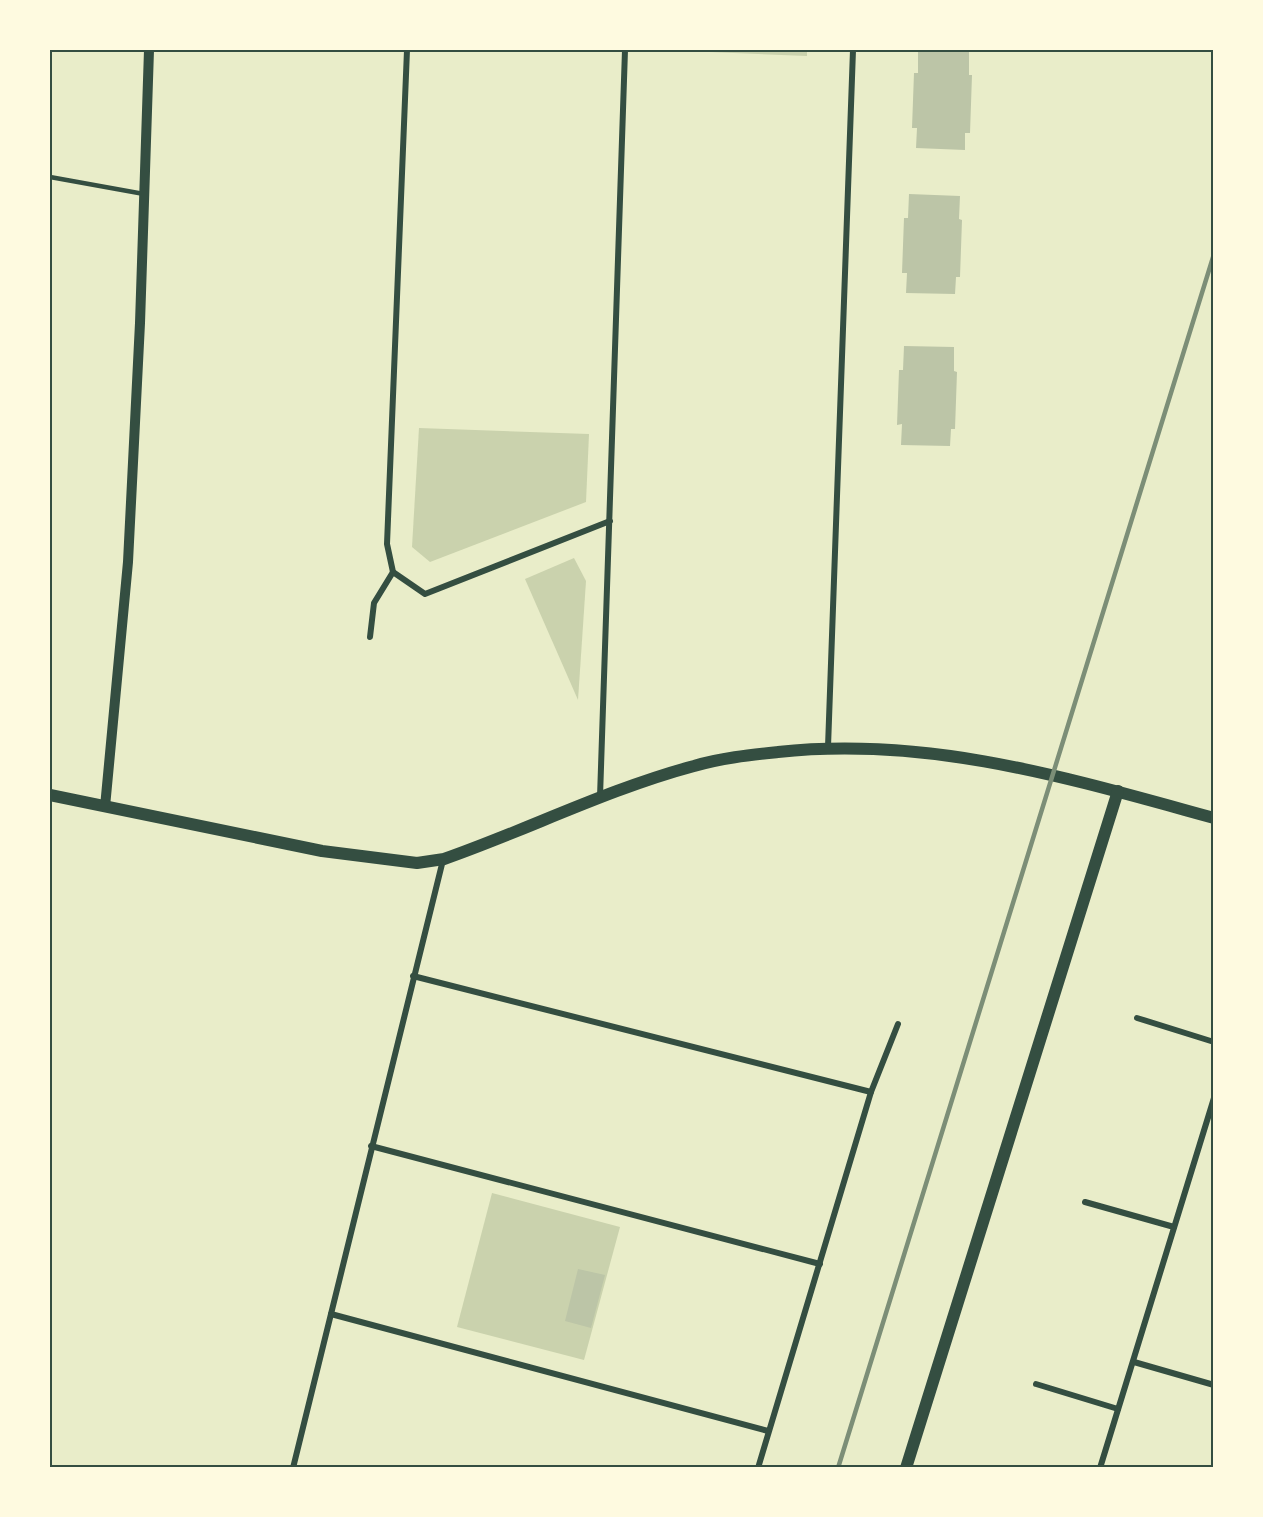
<svg xmlns="http://www.w3.org/2000/svg" width="1263" height="1517" viewBox="0 0 1263 1517" font-family="Jost,sans-serif">
	<style>
		.green { fill: #cad2ad }
		.building { fill: #bcc5a7 }
		.lines { fill: none; stroke-linecap: round; stroke-linejoin: round }
		.service { stroke: #344e41; stroke-width: 4.5 }
		.minor { stroke: #344e41; stroke-width: 6 }
		.tertiary { stroke: #344e41; stroke-width: 10 }
		.secondary { stroke: #344e41; stroke-width: 12 }
		.rail { stroke: #7c8e77; stroke-width: 4.5 }
		.neatline { fill: none; stroke: #344e41; stroke-width: 2 }
	</style>
	<rect width="100%" height="100%" fill="#e9edc9"/>
	<!-- green -->
	<g class="green">
		<path d="M661 50H807V56Z"/>
		<path d="M419 428 589 434 586 502 430 562 412 547Z"/>
		<path d="M574 558 586 581 578 700 525 579Z"/>
		<path d="M492 1193 620 1227 584 1360 457 1327Z"/>
	</g>
	<!-- building -->
	<g class="building">
		<path d="M918 50 969 51V75H972L970 133H965V150L916 148 917 128H912L914 73H918Z"/>
		<path d="M909 194 960 196 959 219 962 220 960 277H956L955 294 906 293 907 273H902L904 218H908Z"/>
		<path d="M904 346 954 347V371L957 372 955 429H951L950 446 901 445 902 424 897 425 899 370H903Z"/>
		<path d="M578 1269 605 1275 591 1328 565 1321Z"/>
	</g>
	<g class="lines">
		<!-- service -->
		<path class="service" d="M50 177 144 194"/>
		<!-- minor -->
		<g class="minor">
			<path d="M407 50 387 544 393 572 425 594 610 521"/>
			<path d="M370 637 374 603 393 572"/>
			<path d="M828 747 853 50"/>
			<path d="M600 797 625 50"/>
			<path d="M413 976 871 1092"/>
			<path d="M1137 1018 1214 1042"/>
			<path d="M371 1146 820 1264"/>
			<path d="M1085 1202 1174 1227"/>
			<path d="M331 1314 768 1431"/>
			<path d="M1134 1362 1214 1385"/>
			<path d="M1036 1384 1118 1409"/>
			<path d="M293 1468 443 860"/>
			<path d="M758 1468 871 1092 898 1024"/>
			<path d="M1100 1468 1214 1098"/>
		</g>
		<!-- tertiary -->
		<path class="tertiary" d="M105 807 128 562 140 323 149 50"/>
		<!-- secondary -->
		<g class="secondary">
			<path d="M50 795 322 851 417 863 444 859C527 830 608 789 694 766 721 758 750 755 778 752 931 736 1068 778 1214 818"/>
			<path d="M906 1468 1118 791"/>
		</g>
		<!-- rail -->
		<path class="rail" d="M838 1468 1214 254"/>
	</g>
	<!-- border -->
	<rect width="1263" height="1517" fill="none" stroke="#fefae0" stroke-width="102"/>
	<rect x="51" y="51" width="1161" height="1415" class="neatline"/>
</svg>
